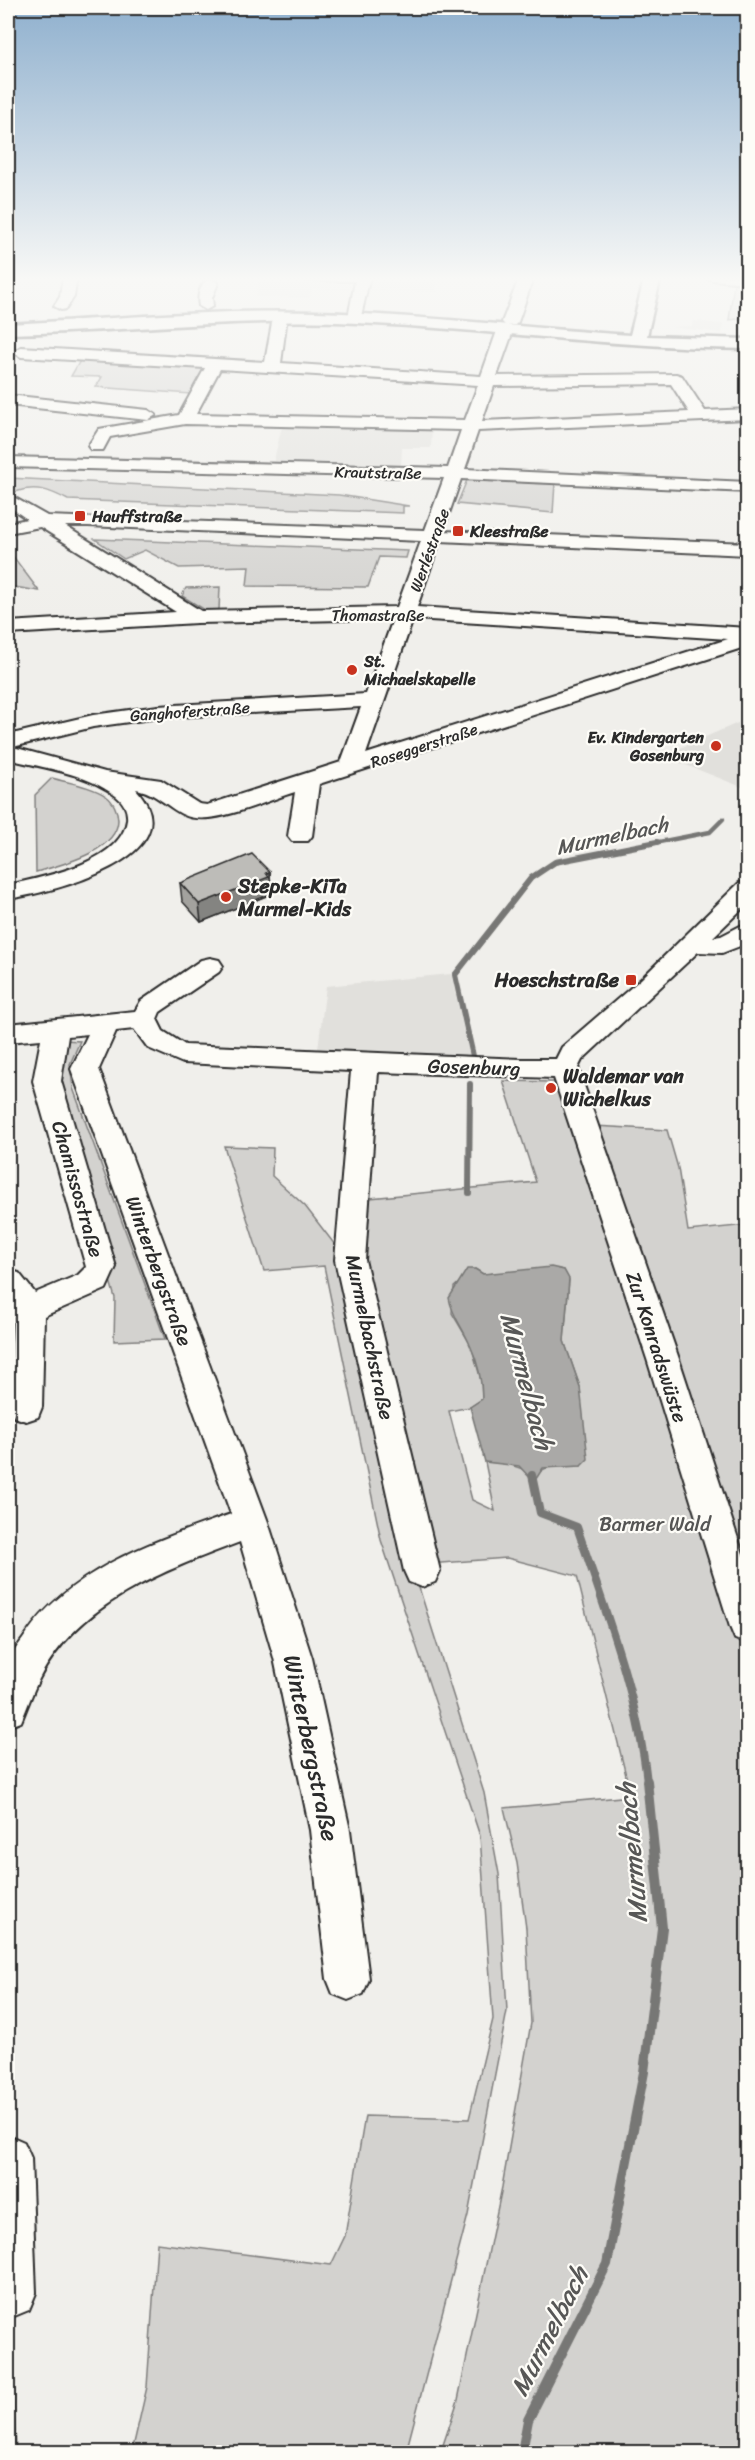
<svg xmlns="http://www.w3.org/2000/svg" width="755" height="2460" viewBox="0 0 755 2460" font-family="Sriracha,sans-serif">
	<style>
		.built { fill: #e1e0dc }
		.green { fill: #d3d2cf; stroke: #7f7e7d; stroke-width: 1.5; fill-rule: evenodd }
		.water { fill: #aaa9a7; stroke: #777775; stroke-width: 1.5 }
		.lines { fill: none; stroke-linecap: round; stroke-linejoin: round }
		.stream-far3 { stroke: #777775; stroke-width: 4.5 }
		.stream-far2 { stroke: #777775; stroke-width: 6 }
		.stream-far1 { stroke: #777775; stroke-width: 8 }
		.stream { stroke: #777775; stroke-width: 10 }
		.minor-casing { stroke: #2b2b2b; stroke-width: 4 }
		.major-casing { stroke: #2b2b2b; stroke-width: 5 }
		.minor { fill: #fdfcf7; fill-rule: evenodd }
		.major { fill: #fdfcf7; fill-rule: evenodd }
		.wall { fill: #a3a29e; stroke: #2b2b2b; stroke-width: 1.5 }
		.shaded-wall { fill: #848481; stroke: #2b2b2b; stroke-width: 1.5 }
		.building { fill: #bdbcb8; stroke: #2b2b2b; stroke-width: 1.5 }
		.poi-dot { fill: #c8321e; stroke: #fdfcf7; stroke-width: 2 }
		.labels { text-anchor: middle; stroke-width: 4.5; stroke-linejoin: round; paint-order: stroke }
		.far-street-label { font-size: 16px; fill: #2b2b2b; stroke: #fdfcf7 }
		.far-poi-label { font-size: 16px; font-weight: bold; fill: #2b2b2b; stroke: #fdfcf7; text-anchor: start }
		.poi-label { font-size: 20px; font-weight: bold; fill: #2b2b2b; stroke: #fdfcf7; text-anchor: start }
		.street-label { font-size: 20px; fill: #2b2b2b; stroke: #fdfcf7 }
		.park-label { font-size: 20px; fill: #555554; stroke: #fdfcf7 }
		.water-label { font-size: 21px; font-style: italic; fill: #575756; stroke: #fdfcf7 }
		.near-street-label { font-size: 24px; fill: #2b2b2b; stroke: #fdfcf7 }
		.near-water-label { font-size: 26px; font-style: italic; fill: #575756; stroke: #fdfcf7 }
	</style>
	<rect width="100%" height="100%" fill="#f0efeb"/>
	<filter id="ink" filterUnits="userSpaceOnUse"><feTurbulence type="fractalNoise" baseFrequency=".0167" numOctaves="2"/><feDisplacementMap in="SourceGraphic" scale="12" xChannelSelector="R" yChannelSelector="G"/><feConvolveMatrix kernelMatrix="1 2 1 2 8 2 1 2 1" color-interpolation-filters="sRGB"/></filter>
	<g filter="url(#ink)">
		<!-- built -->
		<g class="built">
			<path d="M373 276 433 277 437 292 370 290Z"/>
			<path d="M260 278 350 280 352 281 350 290 312 289 309 298 255 297Z"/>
			<path d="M693 321 723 324 722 333 671 327 692 326Z"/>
			<path d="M282 426 432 429 431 448H402L401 467 273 464Z"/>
			<path d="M747 719V789L681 763 659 757Z"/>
			<path d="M451 974 470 1056 318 1049 326 986Z"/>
		</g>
		<!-- green -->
		<g class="green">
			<path d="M734 283 747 284V318L729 320Z"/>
			<path d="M81 359 205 367 191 394 96 387 102 377 71 376Z"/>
			<path d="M8 478 339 495 409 506H403V513L68 500C49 490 36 485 15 492L8 487Z"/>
			<path d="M467 480 555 483 553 513 457 504Z"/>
			<path d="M95 539 408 551 406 558 379 557 368 587 247 586 249 566 179 568 145 550 124 559Z"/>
			<path d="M12 555 39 591 8 586V556Z"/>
			<path d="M220 587 219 610H205L182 596 186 588Z"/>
			<path d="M52 778C69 783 91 786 106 796 113 801 118 811 118 820 117 852 60 865 36 872L35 795Z"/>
			<path d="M64 1040 80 1041 70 1064 73 1088 165 1339 114 1341 115 1298 55 1087Z"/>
			<path d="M503 1081 555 1082 594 1126 667 1130 678 1168 688 1231 747 1225V2452H435L441 2451 458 2400 502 2187 531 2023 526 1928 517 1863 504 1808 631 1796 577 1576 507 1558 428 1564 364 1261 370 1198 536 1182ZM475 1269 483 1274 564 1270 569 1280 564 1341 580 1387 581 1466C566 1465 548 1463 537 1474L505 1463 485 1462 495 1511 472 1500 449 1411 470 1407 482 1399 481 1380 471 1345 452 1313 454 1287Z"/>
			<path d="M224 1146 273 1148 272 1176 305 1206 339 1250 409 1556 484 1793 499 1874 507 2011 468 2215 406 2452H132L147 2387 157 2243 331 2265 345 2236 365 2116 469 2119 493 2019 480 1836 381 1540 324 1266 264 1271Z"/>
			<path d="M11 2327 16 2452H8V2328Z"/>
		</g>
		<!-- water -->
		<path class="water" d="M551 1267 564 1270 569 1279 564 1341 580 1387 588 1459 581 1466 543 1468 534 1482 519 1466 485 1462 470 1407 482 1399C482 1380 478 1362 470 1345 463 1328 452 1316 449 1298L467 1269H475L483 1274Z"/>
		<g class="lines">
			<!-- stream-far3 -->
			<path class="stream-far3" d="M649 844 710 832 723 819"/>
			<!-- stream-far2 -->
			<g class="stream-far2">
				<path d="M473 1056 455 975 531 878 555 862 657 842"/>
				<path d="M469 1193 470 1084"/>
			</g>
			<!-- stream-far1 -->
			<path class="stream-far1" d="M532 1475 540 1513 577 1527C605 1610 638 1695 647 1782"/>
			<!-- stream -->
			<path class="stream" d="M522 2452 528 2420 607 2264 644 2072 662 1928 647 1781"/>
			<defs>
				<g id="minor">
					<path d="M63 276H77L74 297 66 309 61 310 54 306 60 297Z"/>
					<path d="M302 276H370L360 321H350L348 318 355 281 309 280Z"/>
					<path d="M520 276H534L518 322 515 325H505L502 322Z"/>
					<path d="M705 276H748V283L712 280Z"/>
					<path d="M211 279 218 283 212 298 213 306 206 310 199 306C197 296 200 281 211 279Z"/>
					<path d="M280 313 287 317 281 363 481 376 497 331 505 326 513 331 497 376 676 374 682 376 705 411 748 409V419L478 431 465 469 748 482V492L461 479 443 531 748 543V555L440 541 417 607 748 628V646L319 784 312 836 308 841H292L288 836 295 792C268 800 210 828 184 815 167 807 155 792 136 789 197 857 50 893 8 899V885C43 877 121 863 127 820 128 811 124 802 116 796 86 773 44 768 8 759V735L93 715 158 706 366 694 393 619 197 623 8 634V622L176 612 40 527 8 533V523L27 519 8 506V494L47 516 425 530 444 478 8 467V457L448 468 461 430 185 424 110 437 103 450H91L88 446 99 429 179 415 205 368 21 357 13 352 21 347 265 362 273 317ZM220 369 478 385 465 420 196 414ZM671 384 689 412 482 421 494 386ZM65 526H88L421 541 397 607 201 611ZM413 619H414L728 639 366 754ZM361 707 341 762 207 805 199 804 161 780 105 772 13 747 93 727 158 718Z"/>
					<path d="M8 395 148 410 156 415 148 420 8 405Z"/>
					<path d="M748 881V903L713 937 721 936 748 922V943L722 953 698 952 582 1060 578 1068 679 1359 748 1569V1644L735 1639 730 1627 647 1359 554 1078 378 1072 365 1260 440 1571 435 1582 422 1587 409 1582 404 1571 335 1260 351 1071 183 1063 148 1048 134 1029 116 1031 99 1069 268 1522 312 1658 350 1830 369 1979 363 1994 348 2000 333 1994 327 1979 310 1830 274 1658 240 1542C163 1571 79 1602 39 1679 32 1693 27 1708 21 1722L8 1727C8 1708 5 1686 8 1667 9 1656 19 1645 25 1636 72 1567 156 1541 231 1514L71 1069 88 1034 68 1036 61 1081 116 1267 106 1289 44 1316 42 1407 38 1417 26 1421 14 1417 10 1407 13 1312 8 1304V1270L19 1273 35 1293 78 1275 86 1267 33 1081 41 1039 8 1042V1024L135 1011 141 1001 201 960 210 958 219 960 223 966 219 972 160 1012 157 1019 163 1031 185 1045 521 1059H556L562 1047 641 979 739 883Z"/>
					<path d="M8 2135 24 2142 31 2158 36 2293 29 2310 12 2317 8 2315Z"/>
				</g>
				<path id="major" d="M645 276H661L647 336 748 339V349C617 348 488 329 357 323 240 317 124 332 8 334V324C111 319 214 309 317 312 422 315 526 328 630 335Z"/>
			</defs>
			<!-- minor casing -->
			<use href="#minor" class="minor-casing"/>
			<!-- major casing -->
			<use href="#major" class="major-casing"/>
			<!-- minor -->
			<use href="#minor" class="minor"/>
			<!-- major -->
			<use href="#major" class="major"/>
		</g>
		<!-- wall -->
		<path class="wall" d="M270 872 271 894 201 922 182 901 180 883Z"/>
		<!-- shaded-wall -->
		<path class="shaded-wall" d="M270 872 271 894 201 922 199 904Z"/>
		<!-- building -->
		<path class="building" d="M252 854 270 872 266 873 269 877 199 904 180 883Z"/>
	</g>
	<!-- sky -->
	<linearGradient id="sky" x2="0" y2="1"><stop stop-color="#8fb0ce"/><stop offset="0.45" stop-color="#f8f8f6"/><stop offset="1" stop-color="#f8f8f6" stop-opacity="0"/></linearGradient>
	<rect width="755" height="620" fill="url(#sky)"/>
	<!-- markers -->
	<g class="poi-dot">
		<rect x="74" y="510" width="12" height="12" rx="3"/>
		<rect x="452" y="525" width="12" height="12" rx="3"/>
		<circle cx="352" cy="670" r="6"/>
		<circle cx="716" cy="746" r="6"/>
		<circle cx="226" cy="897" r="6"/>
		<rect x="625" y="974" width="12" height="12" rx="3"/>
		<circle cx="551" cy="1088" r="6"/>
	</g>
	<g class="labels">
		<!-- far-street labels -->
		<g class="far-street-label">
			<text transform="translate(378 472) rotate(1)" y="6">Krautstraße</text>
			<text transform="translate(429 550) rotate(-70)" y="6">Werléstraße</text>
			<text x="378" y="621">Thomastraße</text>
			<text transform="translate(190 711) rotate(-4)" y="6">Ganghoferstraße</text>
			<text transform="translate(424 745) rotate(-18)" y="6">Roseggerstraße</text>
		</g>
		<!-- far-poi labels -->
		<g class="far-poi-label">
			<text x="92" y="522">Hauffstraße</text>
			<text x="470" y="537">Kleestraße</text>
			<text x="364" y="667">St.<tspan x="364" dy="18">Michaelskapelle</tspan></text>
			<text x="704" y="743" text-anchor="end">Ev. Kindergarten<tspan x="704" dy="18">Gosenburg</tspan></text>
		</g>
		<!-- poi labels -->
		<g class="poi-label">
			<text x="238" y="893">Stepke-KiTa<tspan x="238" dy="23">Murmel-Kids</tspan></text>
			<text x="619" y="987" text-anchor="end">Hoeschstraße</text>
			<text x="563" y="1083">Waldemar van<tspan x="563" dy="23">Wichelkus</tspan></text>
		</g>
		<!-- street labels -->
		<g class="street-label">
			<text transform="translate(474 1067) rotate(2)" y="7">Gosenburg</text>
			<text transform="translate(78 1189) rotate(74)" y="7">Chamissostraße</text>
			<text transform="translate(159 1271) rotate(70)" y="7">Winterbergstraße</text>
			<text transform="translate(370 1337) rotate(78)" y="7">Murmelbachstraße</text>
			<text transform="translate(657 1347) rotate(72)" y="7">Zur Konradswüste</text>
		</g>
		<!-- park labels -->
		<g class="park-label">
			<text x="655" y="1531">Barmer Wald</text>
		</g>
		<!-- water labels -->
		<g class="water-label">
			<text transform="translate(612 836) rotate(-12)" y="7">Murmelbach</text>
		</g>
		<!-- near-street labels -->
		<g class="near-street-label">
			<text transform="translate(311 1748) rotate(78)" y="8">Winterbergstraße</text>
		</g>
		<!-- near-water labels -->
		<g class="near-water-label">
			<text transform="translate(527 1381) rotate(75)" y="9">Murmelbach</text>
			<text transform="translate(632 1853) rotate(-95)" y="9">Murmelbach</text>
			<text transform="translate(549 2331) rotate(-63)" y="9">Murmelbach</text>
		</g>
	</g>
	<!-- margin -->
	<rect width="755" height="2460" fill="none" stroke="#fdfcf7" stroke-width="30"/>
	<rect x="15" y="15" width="725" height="2430" fill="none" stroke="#2b2b2b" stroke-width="2" filter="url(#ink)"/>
</svg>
